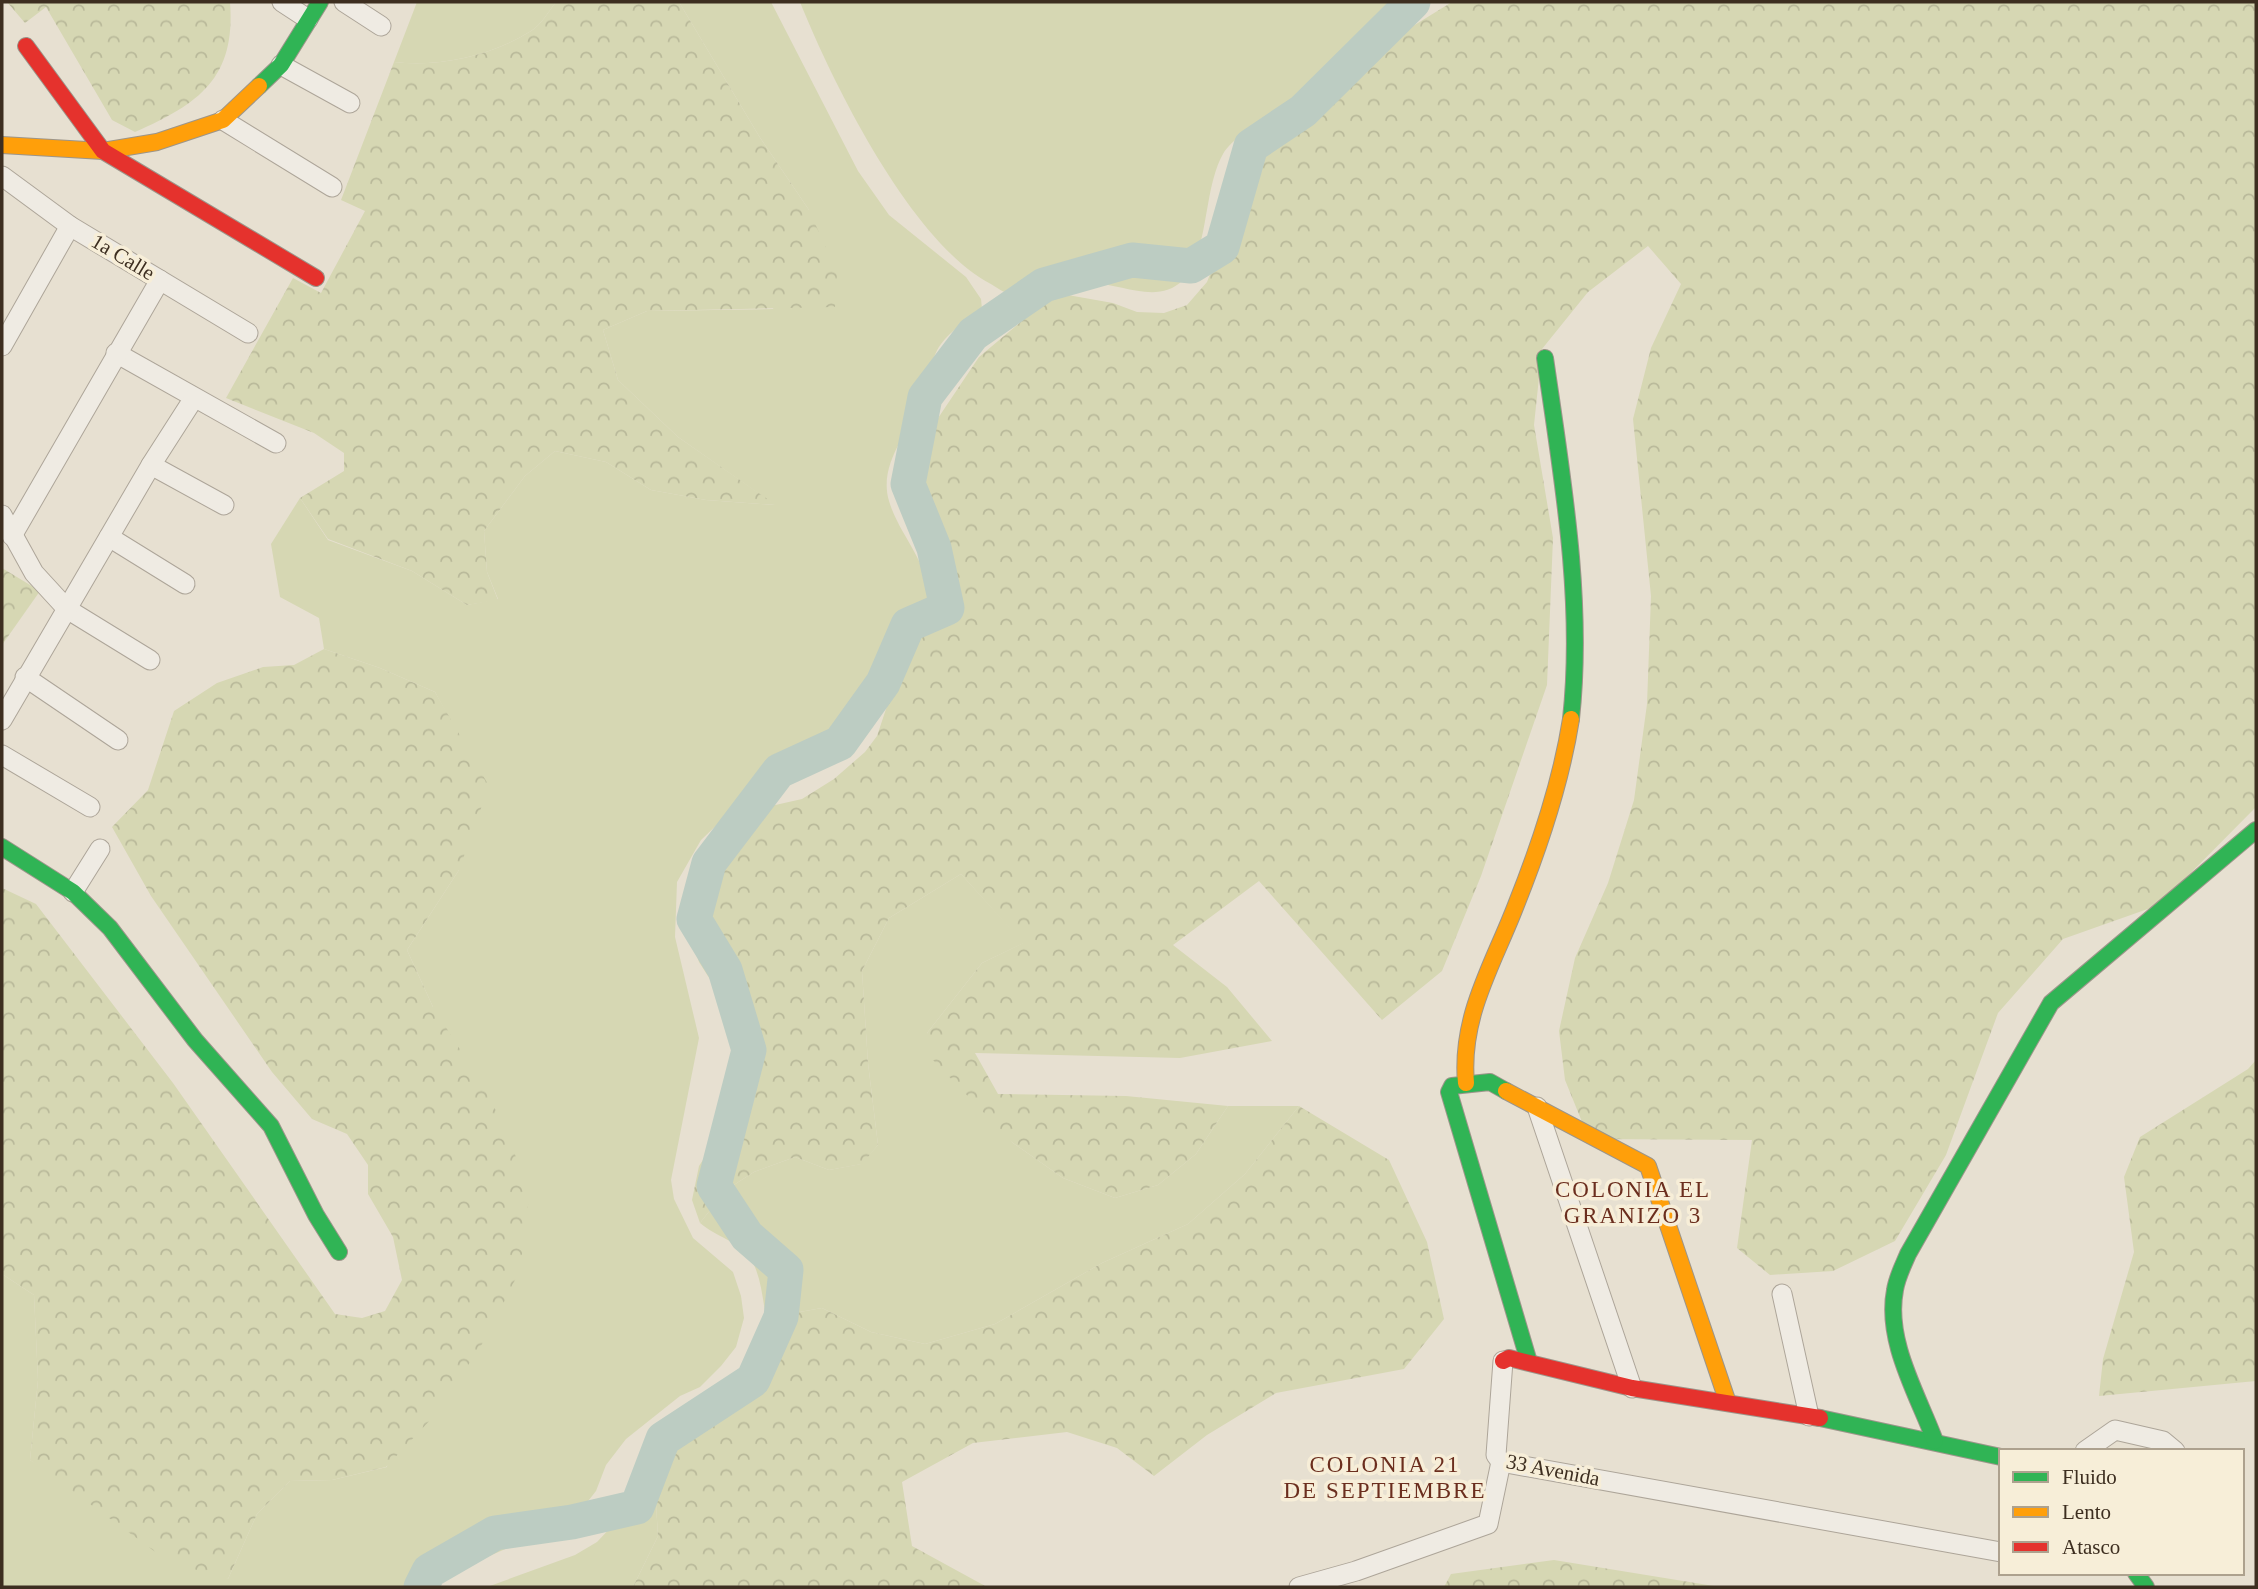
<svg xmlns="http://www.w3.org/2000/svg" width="2258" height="1589" viewBox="0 0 2258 1589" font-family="Georgia,serif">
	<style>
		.grass { fill: #d6d7b3 }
		.forest { fill: url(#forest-crowns) }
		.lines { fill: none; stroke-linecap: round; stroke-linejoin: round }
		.river { stroke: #bcccc2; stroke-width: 35 }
		.street-casing { stroke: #ada599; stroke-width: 21 }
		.fast-casing { stroke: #9c958a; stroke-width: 18 }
		.slow-casing { stroke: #9c958a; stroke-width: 18 }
		.jam-casing { stroke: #9c958a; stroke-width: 18 }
		.street { stroke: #efebe3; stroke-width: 19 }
		.fast { stroke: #30b455; stroke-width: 16 }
		.slow { stroke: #ff9f0a; stroke-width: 16 }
		.jam { stroke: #e5322d; stroke-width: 16 }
		.labels { text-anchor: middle; stroke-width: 7; stroke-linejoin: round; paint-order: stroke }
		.street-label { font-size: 21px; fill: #3d2e20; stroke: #f7eed8 }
		.neighbourhood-label { font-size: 23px; letter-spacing: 2px; fill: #6b2e1e; stroke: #f7eed8 }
	</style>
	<defs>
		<pattern id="forest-crowns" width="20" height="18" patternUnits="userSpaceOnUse" patternTransform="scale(1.75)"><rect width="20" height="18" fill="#d6d7b3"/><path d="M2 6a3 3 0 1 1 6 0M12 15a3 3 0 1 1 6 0" fill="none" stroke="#b9b99a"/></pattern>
	</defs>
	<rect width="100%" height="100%" fill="#e7e0d1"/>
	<!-- grass -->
	<g class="grass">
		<path d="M417 2H556C549 11 541 25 531 31 491 56 440 67 394 62Z"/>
		<path d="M679 2H771L858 171 889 215 966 277 981 299 982 309C968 320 951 330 941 344 929 360 930 383 922 401 909 432 878 464 889 501 899 535 929 562 929 600L898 624 883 644 855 732 846 747 815 768 785 778 745 798 701 840 677 882 675 937 699 1038 671 1180 674 1199 693 1238 733 1272 741 1296 744 1318 736 1347 721 1366 700 1387 680 1396 626 1439 606 1465 596 1491 574 1519 418 1587H2V1274L34 1295 38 1380 30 1460 228 1579 257 1514 290 1481 332 1480 387 1467 433 1007 407 950 459 870 461 740 435 692 380 668 324 649 319 618 280 597 271 544 300 498 328 540 412 571 467 605 498 599 487 572 484 531 525 476 555 451 606 462 651 490 706 500 775 505 678 437 618 380 603 330 647 311 773 309 809 210 759 136Z"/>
		<path d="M800 2H1413C1368 37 1326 75 1282 110 1264 124 1235 134 1223 154 1203 189 1209 253 1183 280 1158 305 1123 284 1092 283 1065 281 1036 296 1008 293 1002 292 995 286 989 283 911 241 833 84 800 2Z"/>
		<path d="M961 874 1024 943 982 963 927 1033 1013 1143 1063 1178 1115 1198 1158 1185 1196 1154 1228 1106H1299L1245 1174 1188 1224 1102 1263 995 1324 925 1344 871 1332 822 1308 766 1318C762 1295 760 1260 739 1246 725 1238 712 1233 700 1223L726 1190 754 1172 795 1157 829 1170 861 1164 878 1145 868 1063 862 971 889 918Z"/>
		<path d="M648 1465 656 1504 658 1536 633 1587H487L575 1555 597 1542 614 1524Z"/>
	</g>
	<!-- forest -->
	<g class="forest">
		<path d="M7 2H230C236 78 199 104 135 132L112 120 46 7 25 23Z"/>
		<path d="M556 2H679L759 136 809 210 837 273 835 307 647 311 603 330 618 380 678 437 776 505 706 500 651 490 606 462 555 451 525 476 484 531 487 572 498 600 467 605 412 571 328 539 300 498 344 471V453L314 433 226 398 293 278 321 293 365 211 341 200 394 62C440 67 491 56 531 31 541 25 549 11 556 2Z"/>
		<path d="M1452 2H2256V807L2159 905 2063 939 1998 1013 1946 1155 1895 1241 1833 1271 1770 1275 1737 1248 1752 1140 1589 1139 1565 1080 1559 1031 1575 958 1608 883 1634 800 1647 704 1651 596 1633 419 1651 348 1681 284 1648 246 1588 292 1542 349 1534 425 1553 538 1547 685 1481 876 1442 971 1382 1020 1259 881 1173 945 1227 987 1272 1041 1180 1058 975 1053 998 1094 1126 1096 1228 1106 1196 1154 1158 1185 1115 1198 1063 1178 1013 1143 933 1060 927 1033 982 963 1023 943 961 874 889 918 862 971 868 1063 878 1145 862 1164 829 1170 795 1157 754 1172 726 1190 700 1223 692 1200 699 1166 737 1108 750 1081 744 1043 734 1017 699 962 693 944 692 899 715 849 739 821 757 809 802 799 834 779 865 752 877 736 894 685 910 652 925 633 945 618 950 608 947 592 915 512 912 494 920 445 979 357 1023 320 1041 301 1062 294 1113 303 1137 312 1164 313 1187 305 1207 282 1220 249 1225 192 1258 149 1323 101 1400 34Z"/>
		<path d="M2 568 40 591 2 645Z"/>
		<path d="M324 649 380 668 435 692 489 786 459 870 407 950 433 1007 489 1095 530 1189 520 1270 486 1338 435 1415 386 1467 332 1480 290 1481 257 1514 228 1579 169 1562 30 1460 38 1380 34 1295 2 1274V888L36 904 173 1083 335 1314 362 1318 385 1311 402 1280 393 1237 368 1194V1165L347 1134 312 1119 272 1072 151 896 112 827 148 790 174 711 217 683 263 667 294 665Z"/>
		<path d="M2256 1060V1381L2099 1396 2103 1359 2134 1252 2124 1177 2140 1137 2248 1069Z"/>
		<path d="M1299 1106 1389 1160 1427 1242 1444 1319 1404 1369 1276 1393 1207 1435 1154 1476 1117 1448 1067 1432 973 1443 902 1482 912 1546 987 1587H633L658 1536 656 1504 648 1465C705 1408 772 1423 766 1318L822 1308 871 1332 925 1344 995 1324 1102 1263 1188 1224 1245 1174Z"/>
		<path d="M1554 1560 1720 1587H1444L1451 1574Z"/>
	</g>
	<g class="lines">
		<!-- river -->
		<path class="river" d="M421 1587 429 1571 495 1533 572 1522 637 1507 663 1439 753 1380 781 1317 786 1270 747 1236 714 1186 749 1050 725 970 694 919 709 863 779 771 840 743 883 683 908 625 947 608 934 548 908 484 925 397 973 334 1044 285 1132 260 1191 266 1222 247 1251 146 1303 111 1413 2"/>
		<defs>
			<g id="street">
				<path d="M282 2 308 19"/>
				<path d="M344 2 381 26"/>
				<path d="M281 65 350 103"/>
				<path d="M223 120 332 187"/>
				<path d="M2 176 70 226 248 333"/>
				<path d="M2 346 70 226"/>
				<path d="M116 353 276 443"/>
				<path d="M151 465 224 505"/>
				<path d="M2 515 34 573 67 609 150 660"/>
				<path d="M12 536 160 280"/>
				<path d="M109 537 185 584"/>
				<path d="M25 677 118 740"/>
				<path d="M2 720 151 465 194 398"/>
				<path d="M2 755 90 807"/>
				<path d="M73 892 100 849"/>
				<path d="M1537 1107 1632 1388"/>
				<path d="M1782 1294 1809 1416"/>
				<path d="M1503 1361 1496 1455 1501 1462 2001 1552"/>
				<path d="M2085 1451 2115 1430 2163 1441 2175 1451"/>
				<path d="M1299 1587 1356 1571 1488 1524 1501 1462"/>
			</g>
			<g id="fast">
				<path d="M259 86 281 65 320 2"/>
				<path d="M1545 358C1562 476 1584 600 1571 719"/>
				<path d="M2 847 73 892 110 928 195 1040 271 1126 316 1215 339 1252"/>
				<path d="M1506 1091 1490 1082 1452 1086 1449 1092 1529 1362"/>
				<path d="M1820 1418 2001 1457"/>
				<path d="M1935 1441C1918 1395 1885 1341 1895 1290 1897 1277 1903 1266 1908 1254L2051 1003 2256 830"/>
				<path d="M2136 1573 2146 1587"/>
			</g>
			<g id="slow">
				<path d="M2 145 103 151 157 142 223 120 259 86"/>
				<path d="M1466 1083C1460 1016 1493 965 1516 905 1540 845 1561 783 1571 719"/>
				<path d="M1506 1091 1648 1166 1728 1403"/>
			</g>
			<g id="jam">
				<path d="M26 46 103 151 316 278"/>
				<path d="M1503 1361 1509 1358 1632 1388 1820 1418"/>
			</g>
		</defs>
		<!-- street casing -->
		<use href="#street" class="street-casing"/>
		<!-- fast casing -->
		<use href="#fast" class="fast-casing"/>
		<!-- slow casing -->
		<use href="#slow" class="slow-casing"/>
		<!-- jam casing -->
		<use href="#jam" class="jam-casing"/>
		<!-- street -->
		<use href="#street" class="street"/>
		<!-- fast -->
		<use href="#fast" class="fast"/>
		<!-- slow -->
		<use href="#slow" class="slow"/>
		<!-- jam -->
		<use href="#jam" class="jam"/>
	</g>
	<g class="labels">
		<!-- street labels -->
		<g class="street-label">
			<text transform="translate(123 257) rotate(31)" y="7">1a Calle</text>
			<text transform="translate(1553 1470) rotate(11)" y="7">33 Avenida</text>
		</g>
		<!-- neighbourhood labels -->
		<g class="neighbourhood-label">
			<text x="1633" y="1197">COLONIA EL<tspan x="1633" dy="26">GRANIZO 3</tspan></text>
			<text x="1385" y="1472">COLONIA 21<tspan x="1385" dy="26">DE SEPTIEMBRE</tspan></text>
		</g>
	</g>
	<!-- border -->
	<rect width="2258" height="1589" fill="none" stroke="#3d2e20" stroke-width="7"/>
	<!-- legend -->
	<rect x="1999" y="1449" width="245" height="126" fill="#f7eed8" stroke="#ada18e" stroke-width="2"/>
	<rect x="2013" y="1472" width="35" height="10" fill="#30b455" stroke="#ada18e" stroke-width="2"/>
	<text x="2062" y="1484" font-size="21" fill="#3d2e20">Fluido</text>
	<rect x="2013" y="1507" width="35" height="10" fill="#ff9f0a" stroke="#ada18e" stroke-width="2"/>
	<text x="2062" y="1519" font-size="21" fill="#3d2e20">Lento</text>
	<rect x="2013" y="1542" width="35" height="10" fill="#e5322d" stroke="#ada18e" stroke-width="2"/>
	<text x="2062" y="1554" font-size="21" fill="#3d2e20">Atasco</text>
</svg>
